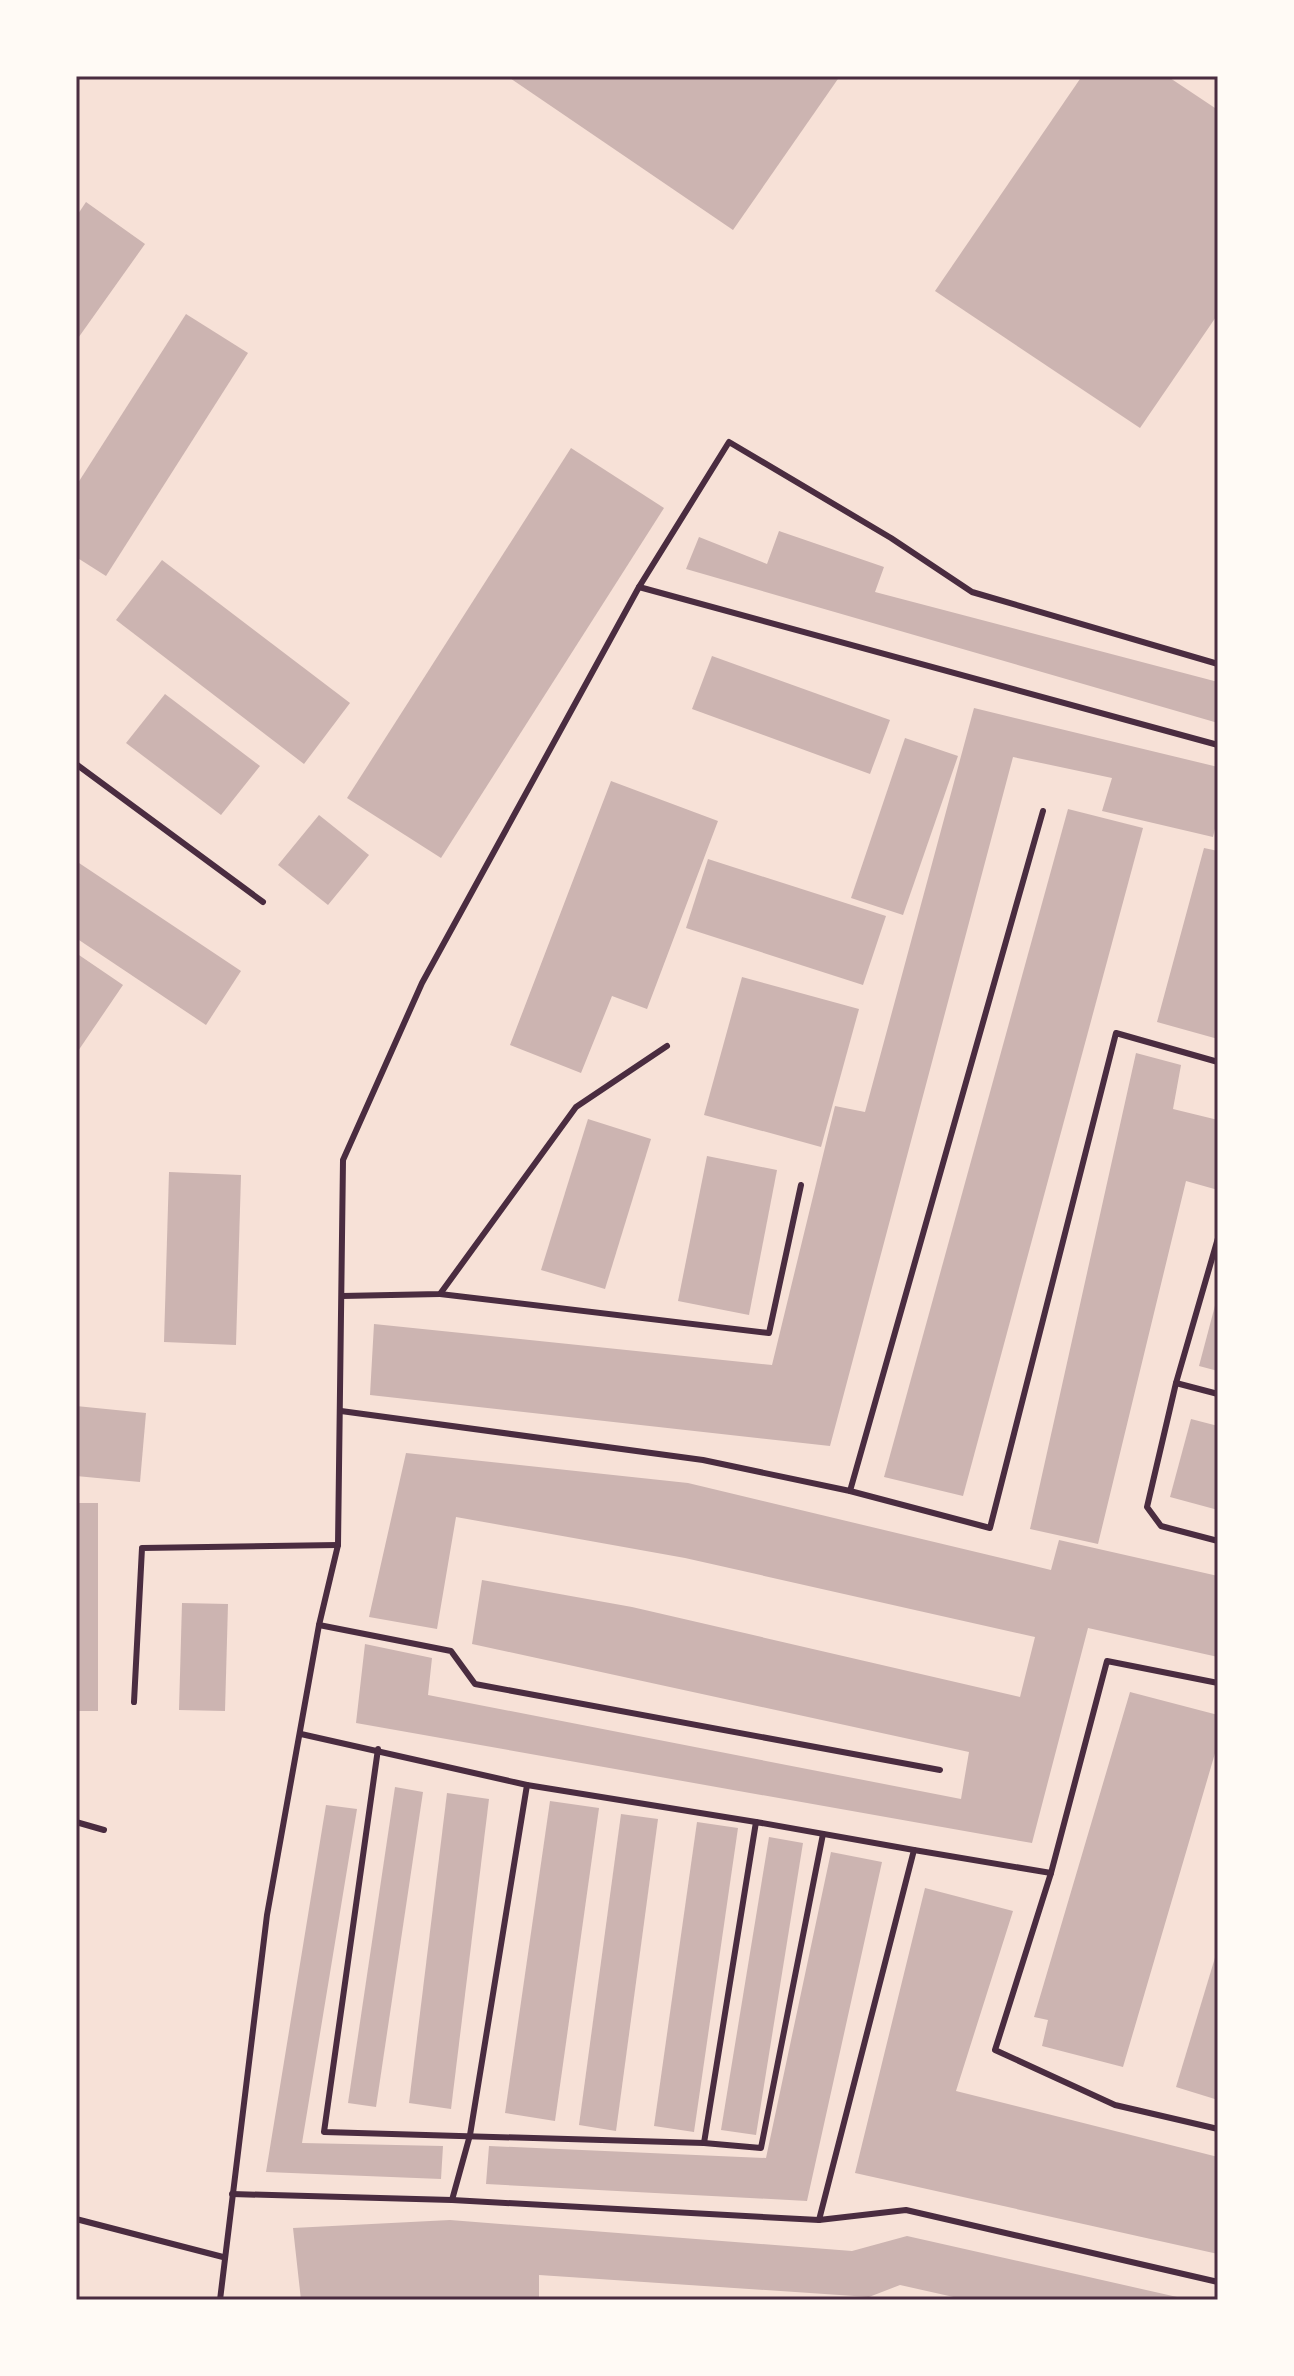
<svg xmlns="http://www.w3.org/2000/svg" width="1294" height="2376" viewBox="0 0 1294 2376" font-family="Manrope,sans-serif">
	<style>
		.building { fill: #ccb4b1 }
		.lines { fill: none; stroke-linecap: round; stroke-linejoin: round }
		.service { stroke: #4a2c40; stroke-width: 6 }
		.neatline { fill: none; stroke: #4a2c40; stroke-width: 3 }
	</style>
	<rect width="100%" height="100%" fill="#f7e1d7"/>
	<!-- building -->
	<g class="building">
		<path d="M507 76H840L733 230Z"/>
		<path d="M1082 76H1167L1218 110V314L1140 428 935 291Z"/>
		<path d="M86 202 145 244 76 341V217Z"/>
		<path d="M186 314 248 353 106 576 76 557V486Z"/>
		<path d="M571 448 664 508 441 858 347 798Z"/>
		<path d="M779 531 884 567 875 592 1218 682V723L686 569 699 537 767 564Z"/>
		<path d="M162 560 350 703 304 764 116 620Z"/>
		<path d="M712 656 890 720 870 774 692 709Z"/>
		<path d="M165 694 260 766 221 815 126 743Z"/>
		<path d="M974 708 1218 767V816L1213 837 1102 811 1112 778 1013 757 830 1446 370 1395 374 1324 772 1365 835 1106 865 1112Z"/>
		<path d="M905 738 958 756 903 915 851 898Z"/>
		<path d="M611 781 718 821 647 1009 612 996 581 1073 510 1045Z"/>
		<path d="M1068 809 1143 828 963 1496 884 1477Z"/>
		<path d="M319 815 369 855 328 905 278 865Z"/>
		<path d="M1204 848 1218 851V948L1215 961 1218 962V1039L1157 1022Z"/>
		<path d="M708 859 886 916 863 985 686 928Z"/>
		<path d="M76 861 241 971 206 1025 76 938Z"/>
		<path d="M76 953 123 985 76 1054Z"/>
		<path d="M742 977 859 1009 821 1147 704 1115Z"/>
		<path d="M1136 1053 1181 1065 1173 1109 1218 1120V1190L1186 1181 1098 1544 1030 1529Z"/>
		<path d="M588 1119 651 1139 605 1289 541 1270Z"/>
		<path d="M707 1156 777 1170 749 1315 678 1301Z"/>
		<path d="M169 1172 241 1175 236 1345 164 1342Z"/>
		<path d="M1217 1298H1218V1371L1199 1366Z"/>
		<path d="M76 1406 146 1413 140 1482 76 1476Z"/>
		<path d="M1191 1419 1218 1426V1510L1170 1497Z"/>
		<path d="M406 1453 688 1483 1051 1570 1059 1540 1218 1576V1657L1088 1628 1032 1843 356 1723 365 1644 432 1658 428 1695 961 1799 969 1752 472 1644 482 1580 632 1607 1020 1697 1035 1637 685 1558 456 1517 437 1629 369 1617Z"/>
		<rect x="76" y="1503" width="22" height="208"/>
		<path d="M182 1603 228 1604 225 1711 179 1710Z"/>
		<path d="M1130 1692 1218 1715V1743L1123 2067 1042 2046 1048 2020 1034 2017Z"/>
		<path d="M395 1787 423 1792 376 2107 348 2103Z"/>
		<path d="M447 1793 489 1799 451 2109 409 2103Z"/>
		<path d="M550 1801 599 1808 555 2121 505 2113Z"/>
		<path d="M326 1805 357 1809 302 2143 443 2146 441 2179 266 2172Z"/>
		<path d="M621 1814 658 1819 616 2131 579 2125Z"/>
		<path d="M697 1822 738 1828 694 2132 654 2126Z"/>
		<path d="M769 1837 803 1843 756 2135 721 2130Z"/>
		<path d="M831 1852 882 1862 807 2201 486 2184 489 2146 766 2158Z"/>
		<path d="M925 1888 1013 1911 956 2091 1218 2157V2254L855 2173Z"/>
		<path d="M1217 1951H1218V2100L1176 2087Z"/>
		<path d="M450 2220 852 2251 907 2236 1186 2299 967 2300 900 2285 869 2297 539 2275V2300H301L293 2228Z"/>
	</g>
	<g class="lines">
		<!-- service -->
		<g class="service">
			<path d="M639 587 1218 745"/>
			<path d="M76 764 263 902"/>
			<path d="M1218 1238 1176 1383 1147 1507 1161 1526 1218 1541"/>
			<path d="M440 1294 769 1333 801 1185"/>
			<path d="M342 1296 440 1294 576 1107 667 1046"/>
			<path d="M1176 1383 1218 1394"/>
			<path d="M341 1411 703 1460 850 1491 990 1528 1116 1033 1218 1062"/>
			<path d="M850 1491 1043 811"/>
			<path d="M319 1625 451 1651 475 1684 940 1770"/>
			<path d="M1218 1683 1107 1661 1051 1873 995 2050 1115 2105 1218 2129"/>
			<path d="M134 1702 142 1548 338 1545"/>
			<path d="M301 1734 527 1785 470 2135 452 2200"/>
			<path d="M378 1749 324 2132 704 2143 756 1822 914 1850"/>
			<path d="M527 1785 756 1822"/>
			<path d="M76 1822 104 1830"/>
			<path d="M704 2143 761 2148 823 1834"/>
			<path d="M232 2194 452 2200 819 2220 906 2210 1218 2282"/>
			<path d="M76 2219 223 2257"/>
			<path d="M819 2220 914 1850 1051 1873"/>
			<path d="M220 2300 267 1915 319 1625 338 1545 343 1160 422 983 639 587 729 442 891 538 972 592 1218 664"/>
		</g>
	</g>
	<!-- border -->
	<rect width="1294" height="2376" fill="none" stroke="#fffaf5" stroke-width="156"/>
	<rect x="78" y="78" width="1138" height="2220" class="neatline"/>
</svg>
